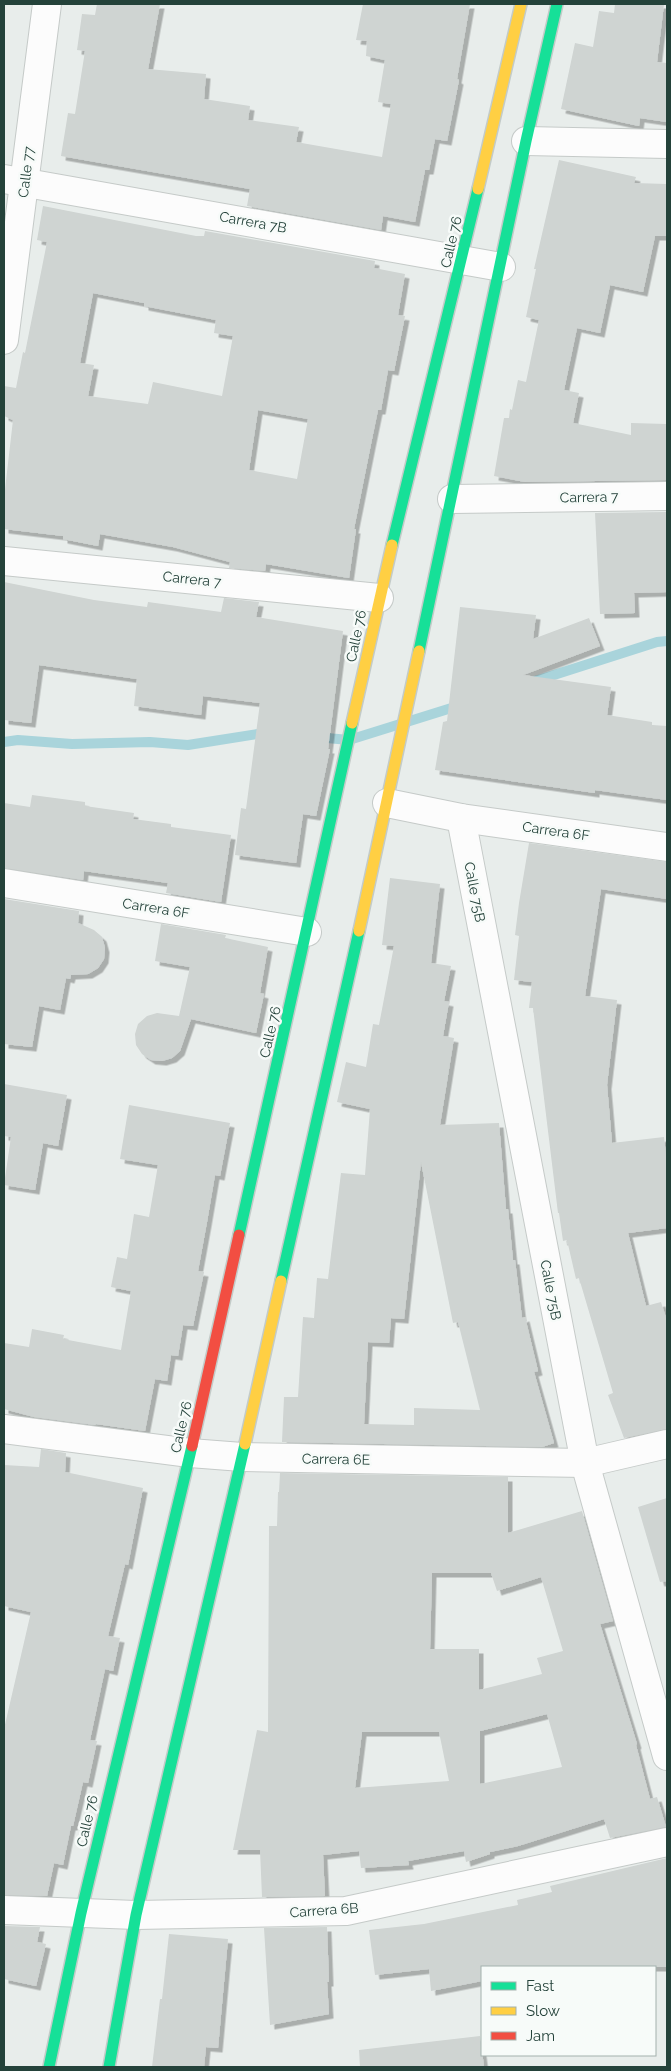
<svg xmlns="http://www.w3.org/2000/svg" width="671" height="2071" viewBox="0 0 671 2071" font-family="Raleway,sans-serif">
	<style>
		.lines { fill: none; stroke-linecap: round; stroke-linejoin: round }
		.stream { stroke: #a9d4db; stroke-width: 10 }
		.building { fill: #cfd4d2; fill-rule: evenodd; filter: url(#shadow) }
		.street-casing { stroke: #c5cac8; stroke-width: 30 }
		.fast-casing { stroke: #c3cbc8; stroke-width: 14 }
		.slow-casing { stroke: #c3cbc8; stroke-width: 14 }
		.jam-casing { stroke: #c3cbc8; stroke-width: 14 }
		.street { stroke: #fcfcfc; stroke-width: 28 }
		.fast { stroke: #16e098; stroke-width: 11 }
		.slow { stroke: #ffcf43; stroke-width: 11 }
		.jam { stroke: #f24e42; stroke-width: 11 }
		.labels { text-anchor: middle; stroke-width: 5; stroke-linejoin: round; paint-order: stroke }
		.street-label { font-size: 14px; fill: #24423a; stroke: #f7fbf9 }
	</style>
	<defs>
		<filter id="shadow"><feDropShadow dx="4.5" dy="4.5" stdDeviation="0" flood-color="#0004"/></filter>
	</defs>
	<rect width="100%" height="100%" fill="#e8edeb"/>
	<g class="lines">
		<!-- stream -->
		<g class="stream">
			<path d="M532 682 657 642 667 641"/>
			<path d="M316 737 349 740 461 705"/>
			<path d="M4 742 18 740 72 744 150 742 188 745 270 732"/>
		</g>
	</g>
	<!-- building -->
	<g class="building">
		<path d="M97 4H160L148 69 206 74 204 99 250 106 248 120 299 127 296 142 382 157 391 104 378 102 385 60 366 56 367 41 356 40 363 4H470L457 79 459 80 447 141 435 139 429 170H425L415 222 383 216 381 230 247 206 250 189 61 156 68 113 75 114 85 51 77 50 82 14 95 15Z"/>
		<path d="M615 4H664L657 62 667 63V122L640 118 639 126 561 109 575 43 593 47 599 11 614 13Z"/>
		<path d="M559 160 636 177 634 183 667 184V236H655L643 292 610 285 600 333 577 328 564 390 579 393 573 423 631 435V423L667 424V480L525 482 494 476 504 418H509L510 409 512 410 518 380 526 382 539 320 526 317 536 269H534Z"/>
		<path d="M43 206 196 236H204L205 231 375 261 374 268 405 274 398 315 405 316 394 371 388 370 381 410H378L371 444 354 529H356L349 578 266 564 265 571 229 568 230 562 173 547 100 534 98 546 63 539V536L4 529V498L13 420 4 416V386L16 388 23 352 25 353 47 242 37 240ZM93 293 144 303V306L216 320 214 333 233 336 222 396 153 382 148 404 88 396 94 365 80 363ZM258 410 308 419 297 479 249 470Z"/>
		<path d="M667 512V592L634 593 635 613 600 614 595 513Z"/>
		<path d="M4 582 94 600 147 607 148 602 221 612 224 598 259 602 256 617 343 631 328 749H330L316 816 303 814 296 863 235 855 241 808 246 809 260 703 203 696 201 715 134 706 137 679 39 665 31 723 4 720Z"/>
		<path d="M460 607 536 615 533 639 589 618 600 646 523 675 611 687 607 715 652 722V725L667 726V800L595 790V793L435 770 443 722 447 721Z"/>
		<path d="M32 795 85 802V806L134 813 133 819 171 824V827L231 835 221 902 166 893 168 883 84 871 83 880 4 868V803L30 807Z"/>
		<path d="M529 843 667 862V899L601 889 585 996 617 1000 607 1085 612 1143 664 1137 667 1165V1228L628 1233 646 1306 661 1302 667 1321V1429L624 1438 608 1395 613 1393 579 1278 576 1279 567 1240 563 1241 559 1213H558L533 1008H529L532 982 514 980 519 936 515 935 519 903Z"/>
		<path d="M390 878 440 884 431 963 451 966 444 1001 449 1002 443 1036 454 1038 440 1125 499 1123 506 1209H508L513 1260H515L522 1318 525 1317 538 1371 534 1372 554 1443 542 1447 282 1442 284 1397H298L303 1317 314 1318 317 1278 328 1279 341 1173 365 1175 370 1109 337 1102 346 1062 366 1067 373 1024 379 1025 394 946 382 945ZM421 1162 453 1323 458 1322 480 1410 414 1408V1425L364 1424 368 1342 389 1343 391 1318 404 1319Z"/>
		<path d="M4 899 79 911 78 923 94 930 102 937 105 948 104 959 98 968 88 974 71 975 70 979 66 978 60 1010 39 1006 32 1047 4 1044Z"/>
		<path d="M161 924 226 935 225 938 268 947 260 993 264 994 256 1033 191 1019 180 1051 172 1058 162 1061 151 1060 142 1054 136 1045 135 1034 138 1024 147 1016 157 1013 179 1016 190 967 155 961Z"/>
		<path d="M4 1084 67 1095 58 1146 43 1143 35 1190 4 1185 11 1137 4 1136Z"/>
		<path d="M129 1105 230 1123 220 1176 215 1175 207 1222 198 1271 204 1272 193 1326 183 1325 178 1356 171 1355 167 1381 155 1379 145 1431 96 1424 95 1425 34 1417 4 1409V1343L29 1347 32 1329 64 1335 63 1339 121 1350 131 1291 111 1287 117 1257 127 1259 134 1214 149 1217 158 1165 120 1159Z"/>
		<path d="M41 1449 66 1453 65 1472 143 1488 128 1565 125 1564 108 1636 120 1638 113 1671 105 1669 90 1740 97 1741 88 1783 83 1782 73 1826H71L63 1865 54 1863 47 1896 4 1895V1729L31 1612 4 1606V1465L39 1467Z"/>
		<path d="M280 1473 508 1477V1533L582 1511 613 1621 600 1624 637 1744 636 1745 650 1799 657 1797 666 1827 610 1838 604 1819 518 1846 490 1852V1854L466 1862 464 1851 408 1861 409 1865 361 1868 359 1851 323 1855 325 1896 262 1897 260 1850H233L257 1730 268 1732 269 1526H277L278 1492H279ZM432 1573H491L497 1591 541 1577 563 1651 537 1658 542 1674 479 1690V1649H430ZM547 1714 562 1767 480 1784V1731ZM362 1732H439L449 1781 355 1788Z"/>
		<path d="M667 1498V1581L660 1582 638 1507Z"/>
		<path d="M667 1858V1967H482V1981L431 1991 429 1969 375 1975 369 1930 424 1924 518 1905 517 1900 552 1892 550 1886Z"/>
		<path d="M4 1926 40 1927 37 1942 46 1944 36 1986 4 1979Z"/>
		<path d="M327 1927 329 1982H327L329 2014 270 2025 264 1928Z"/>
		<path d="M169 1934 228 1939 218 2048 206 2047 204 2067H152L160 1999H162Z"/>
		<path d="M480 2036 484 2067H360L359 2050Z"/>
	</g>
	<g class="lines">
		<defs>
			<g id="street">
				<path d="M526 141 667 144"/>
				<path d="M4 179 501 267"/>
				<path d="M4 340 47 4"/>
				<path d="M452 499 667 496"/>
				<path d="M4 561 379 598"/>
				<path d="M387 803 461 818 667 847"/>
				<path d="M461 818 585 1463 667 1756"/>
				<path d="M4 883 307 932"/>
				<path d="M4 1429 190 1453 242 1457 585 1463 667 1444"/>
				<path d="M4 1910 136 1915 346 1911 667 1842"/>
			</g>
			<g id="fast">
				<path d="M392 545 478 189"/>
				<path d="M419 651 526 141 557 4"/>
				<path d="M239 1235 352 723"/>
				<path d="M281 1281 359 931"/>
				<path d="M49 2067 81 1913 192 1446"/>
				<path d="M109 2067 136 1915 245 1444"/>
			</g>
			<g id="slow">
				<path d="M478 189 521 4"/>
				<path d="M352 723 392 545"/>
				<path d="M359 931 419 651"/>
				<path d="M245 1444 281 1281"/>
			</g>
			<path id="jam" d="M192 1446 239 1235"/>
		</defs>
		<!-- street casing -->
		<use href="#street" class="street-casing"/>
		<!-- fast casing -->
		<use href="#fast" class="fast-casing"/>
		<!-- slow casing -->
		<use href="#slow" class="slow-casing"/>
		<!-- jam casing -->
		<use href="#jam" class="jam-casing"/>
		<!-- street -->
		<use href="#street" class="street"/>
		<!-- fast -->
		<use href="#fast" class="fast"/>
		<!-- slow -->
		<use href="#slow" class="slow"/>
		<!-- jam -->
		<use href="#jam" class="jam"/>
	</g>
	<g class="labels">
		<!-- street labels -->
		<g class="street-label">
			<text transform="translate(26 172) rotate(-83)" y="5">Calle 77</text>
			<text transform="translate(253 222) rotate(10)" y="5">Carrera 7B</text>
			<text transform="translate(451 242) rotate(-77)" y="5">Calle 76</text>
			<text transform="translate(589 497) rotate(-1)" y="5">Carrera 7</text>
			<text transform="translate(192 579) rotate(6)" y="5">Carrera 7</text>
			<text transform="translate(356 636) rotate(-78)" y="5">Calle 76</text>
			<text transform="translate(556 831) rotate(8)" y="5">Carrera 6F</text>
			<text transform="translate(475 892) rotate(79)" y="5">Calle 75B</text>
			<text transform="translate(156 908) rotate(9)" y="5">Carrera 6F</text>
			<text transform="translate(270 1032) rotate(-77)" y="5">Calle 76</text>
			<text transform="translate(551 1290) rotate(79)" y="5">Calle 75B</text>
			<text transform="translate(181 1427) rotate(-77)" y="5">Calle 76</text>
			<text transform="translate(336 1459) rotate(1)" y="5">Carrera 6E</text>
			<text transform="translate(87 1821) rotate(-77)" y="5">Calle 76</text>
			<text transform="translate(324 1910) rotate(-4)" y="5">Carrera 6B</text>
		</g>
	</g>
	<!-- border -->
	<rect width="671" height="2071" fill="none" stroke="#24423a" stroke-width="10"/>
	<!-- legend -->
	<rect x="481" y="1966" width="175" height="90" fill="#f7fbf9" stroke="#a3b1ad"/>
	<rect x="491" y="1982" width="25" height="8" fill="#16e098" stroke="#a3b1ad"/>
	<text x="526" y="1991" font-size="15" fill="#24423a">Fast</text>
	<rect x="491" y="2007" width="25" height="8" fill="#ffcf43" stroke="#a3b1ad"/>
	<text x="526" y="2016" font-size="15" fill="#24423a">Slow</text>
	<rect x="491" y="2032" width="25" height="8" fill="#f24e42" stroke="#a3b1ad"/>
	<text x="526" y="2041" font-size="15" fill="#24423a">Jam</text>
</svg>
